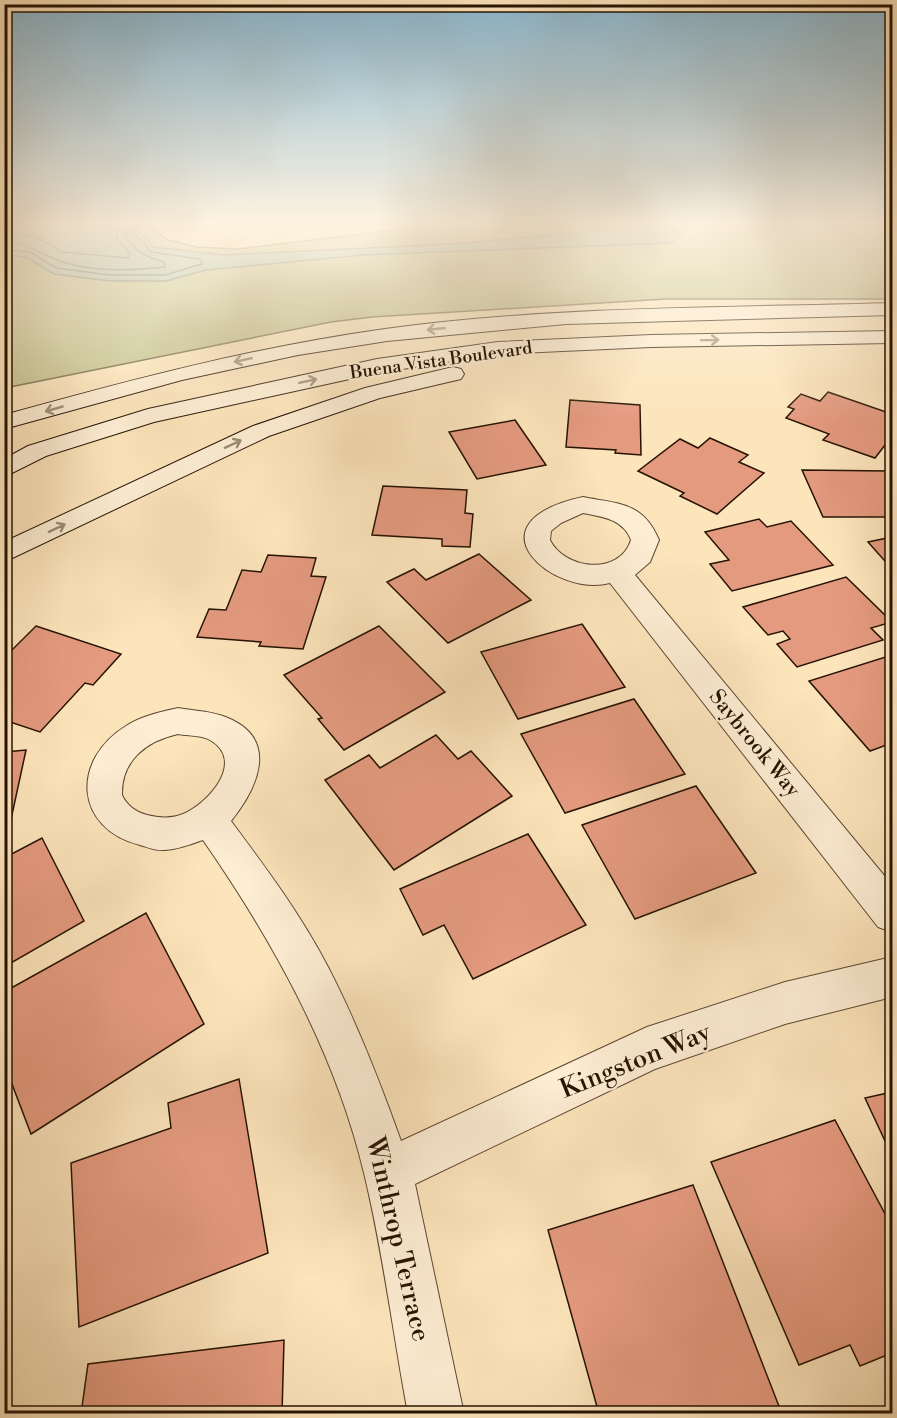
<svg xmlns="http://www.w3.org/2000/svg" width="897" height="1418" viewBox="0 0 897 1418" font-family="'Libre Bodoni',serif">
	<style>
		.green { fill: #c3c28d; stroke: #746a48; stroke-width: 1.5 }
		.water { fill: #9fbfae; stroke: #6f7a6a; stroke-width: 1.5 }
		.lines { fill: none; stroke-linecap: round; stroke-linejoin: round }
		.shore { stroke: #626958; stroke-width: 1.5 }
		.building { fill: #e49a7f; stroke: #261303; stroke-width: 1.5 }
		.street-casing { stroke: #5c4731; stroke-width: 2 }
		.secondary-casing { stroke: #261303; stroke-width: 2 }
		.street { fill: #fdedd3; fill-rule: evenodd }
		.secondary { fill: #fdedd3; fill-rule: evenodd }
		.oneway { stroke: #9c8b75 }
		.labels { text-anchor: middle; stroke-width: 4.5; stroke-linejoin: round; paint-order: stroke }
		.far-street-label { font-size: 18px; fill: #261303; stroke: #fdedd3 }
		.street-label { font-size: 21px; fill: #261303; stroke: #fdedd3 }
		.near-street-label { font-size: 26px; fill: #261303; stroke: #fdedd3 }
	</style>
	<rect width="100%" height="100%" fill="#fce4bb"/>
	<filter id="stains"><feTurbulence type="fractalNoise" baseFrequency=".00333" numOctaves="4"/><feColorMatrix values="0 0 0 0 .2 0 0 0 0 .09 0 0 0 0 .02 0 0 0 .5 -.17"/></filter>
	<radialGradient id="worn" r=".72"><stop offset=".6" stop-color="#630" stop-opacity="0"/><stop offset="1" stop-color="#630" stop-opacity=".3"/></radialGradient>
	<!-- green -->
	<path class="green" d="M4 223H150L148 227 168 240 197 247 238 249 451 223H892V299H666L372 317 331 322 5 388Z"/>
	<!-- water -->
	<path class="water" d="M4 223H140L137 227 153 247 224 255 453 244 652 226 668 227 680 235 671 243 363 255 206 270 166 281H110L54 274 28 258 5 254Z"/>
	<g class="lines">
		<!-- shore -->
		<g class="shore">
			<path d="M4 232 35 236 62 252 128 258 130 254 117 238 115 223"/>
			<path d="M4 241C25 243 38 252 57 260 88 272 132 271 165 267L164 262C144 257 124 246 124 223"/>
			<path d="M4 249 30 252 56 268 110 275H165L202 264 200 259 151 252 132 231V223"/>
		</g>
	</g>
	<!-- building -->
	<g class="building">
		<path d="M828 392 892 414V436L875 458 823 440 829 434 786 418 794 409 788 407 801 394 820 401Z"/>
		<path d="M570 400 640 405 641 455 615 453 616 450 566 447Z"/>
		<path d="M515 420 546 465 477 479 449 432Z"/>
		<path d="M710 438 748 455 739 462 764 473 717 514 680 496 684 493 638 471 680 439 698 448Z"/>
		<path d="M802 470 889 471 892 478V517H823Z"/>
		<path d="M383 486 467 490 465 513 473 514 470 547 442 546V539L372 535Z"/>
		<path d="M759 519 767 527 791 521 833 565 732 591 710 564 729 560 705 532Z"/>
		<path d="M892 537V569L868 542Z"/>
		<path d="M479 554 531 600 448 643 387 582 414 569 426 580Z"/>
		<path d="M268 555 316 558 311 576 326 577 303 649 259 646 261 642 197 637 209 609 226 610 242 570 261 572Z"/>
		<path d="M846 577 892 622 871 628 883 640 797 667 777 644 790 639 783 631 768 635 743 607Z"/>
		<path d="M582 624 625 687 518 719 481 652Z"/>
		<path d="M36 626 121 654 93 685 85 683 40 732 4 720V650L10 652Z"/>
		<path d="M379 626 445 692 344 750 318 719 322 718 284 675Z"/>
		<path d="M892 655V743L870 751 809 681Z"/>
		<path d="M634 699 685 774 565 813 521 734Z"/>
		<path d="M436 735 458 759 471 751 512 796 394 870 325 780 369 755 380 768Z"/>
		<path d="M26 750 7 838 4 839V752Z"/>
		<path d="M696 786 756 873 635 919 582 825Z"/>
		<path d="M528 834 586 925 473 979 444 925 423 935 400 889Z"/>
		<path d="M42 838 84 921 4 967V858Z"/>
		<path d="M146 913 204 1024 31 1134 4 1063V992Z"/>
		<path d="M239 1079 268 1253 79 1327 71 1163 171 1128 168 1103Z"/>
		<path d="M892 1092V1156L865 1098Z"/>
		<path d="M835 1120 892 1227V1353L860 1366 850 1345 799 1365 711 1162Z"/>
		<path d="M693 1185 782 1414H599L548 1230Z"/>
		<path d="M284 1340 282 1414H81L88 1364Z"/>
	</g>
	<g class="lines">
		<defs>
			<g id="street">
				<path d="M583 497C619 504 643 502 659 540L650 562 635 575 892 885V932L878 927 610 583C555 598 464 523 583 497ZM583 513C603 517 623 519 631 540 619 577 564 569 550 540L551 531 561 523Z"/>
				<path d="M178 708C194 711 213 711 228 718 280 740 257 789 231 821 266 868 301 915 328 967 357 1023 380 1082 401 1141L647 1027 785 982 892 957V997L785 1024 655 1069 415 1184 464 1414H408C393 1334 383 1251 364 1173 335 1052 273 941 203 840 191 844 176 850 163 850 156 851 147 847 140 845 74 828 71 760 126 726 141 716 161 712 178 708ZM178 734C188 736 202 735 210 740 246 761 209 803 183 814 171 819 159 818 147 815 136 812 127 806 122 795 121 761 146 741 178 734Z"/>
			</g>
			<g id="secondary">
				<path d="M892 303V315L566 324 387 341 298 355 182 380 4 429V415C130 380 255 347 385 329 552 306 723 308 892 303Z"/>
				<path d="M892 331V343L651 347 498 354 377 373 154 422 46 456 4 477V459L28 446 148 409 377 359 498 342 651 335Z"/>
				<path d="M453 367 461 369 464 374 461 379 380 398 269 436 4 562V542L253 426 365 388Z"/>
			</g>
		</defs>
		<!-- street casing -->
		<use href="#street" class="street-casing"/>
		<!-- secondary casing -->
		<use href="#secondary" class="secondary-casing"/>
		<!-- street -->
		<use href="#street" class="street"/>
		<!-- secondary -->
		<use href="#secondary" class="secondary"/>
	</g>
	<!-- one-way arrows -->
	<defs><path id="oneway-shaft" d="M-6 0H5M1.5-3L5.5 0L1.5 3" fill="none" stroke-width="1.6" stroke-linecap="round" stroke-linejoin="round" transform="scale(1.5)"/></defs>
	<g class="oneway">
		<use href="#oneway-shaft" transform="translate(436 329) rotate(174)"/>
		<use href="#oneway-shaft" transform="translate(710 340) rotate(-1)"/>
		<use href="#oneway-shaft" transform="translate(243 360) rotate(168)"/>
		<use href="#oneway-shaft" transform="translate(308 381) rotate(-12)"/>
		<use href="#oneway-shaft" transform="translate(54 409) rotate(164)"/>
		<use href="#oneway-shaft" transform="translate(233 444) rotate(-25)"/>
		<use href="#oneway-shaft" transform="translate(57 528) rotate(-25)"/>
	</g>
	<!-- sky -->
	<linearGradient id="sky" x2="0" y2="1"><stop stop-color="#8bb8d1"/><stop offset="0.53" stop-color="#fef3e0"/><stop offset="1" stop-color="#fef3e0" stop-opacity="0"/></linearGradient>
	<rect width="897" height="421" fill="url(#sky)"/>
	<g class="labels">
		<!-- far-street labels -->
		<g class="far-street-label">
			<text transform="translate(441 360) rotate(-8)" y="6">Buena Vista Boulevard</text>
		</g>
		<!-- street labels -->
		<g class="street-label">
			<text transform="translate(755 743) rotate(51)" y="7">Saybrook Way</text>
		</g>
		<!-- near-street labels -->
		<g class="near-street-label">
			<text transform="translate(635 1060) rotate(-22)" y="9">Kingston Way</text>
			<text transform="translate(399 1239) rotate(77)" y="9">Winthrop Terrace</text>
		</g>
	</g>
	<!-- margin -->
	<rect width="897" height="1418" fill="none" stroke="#fce4bb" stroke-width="24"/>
	<rect x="6" y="6" width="885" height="1406" fill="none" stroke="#261303" stroke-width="3"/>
	<rect x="12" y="12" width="873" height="1394" fill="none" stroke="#261303" stroke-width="1.5"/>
	<rect width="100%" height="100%" filter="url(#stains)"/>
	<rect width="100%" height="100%" fill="url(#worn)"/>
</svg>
